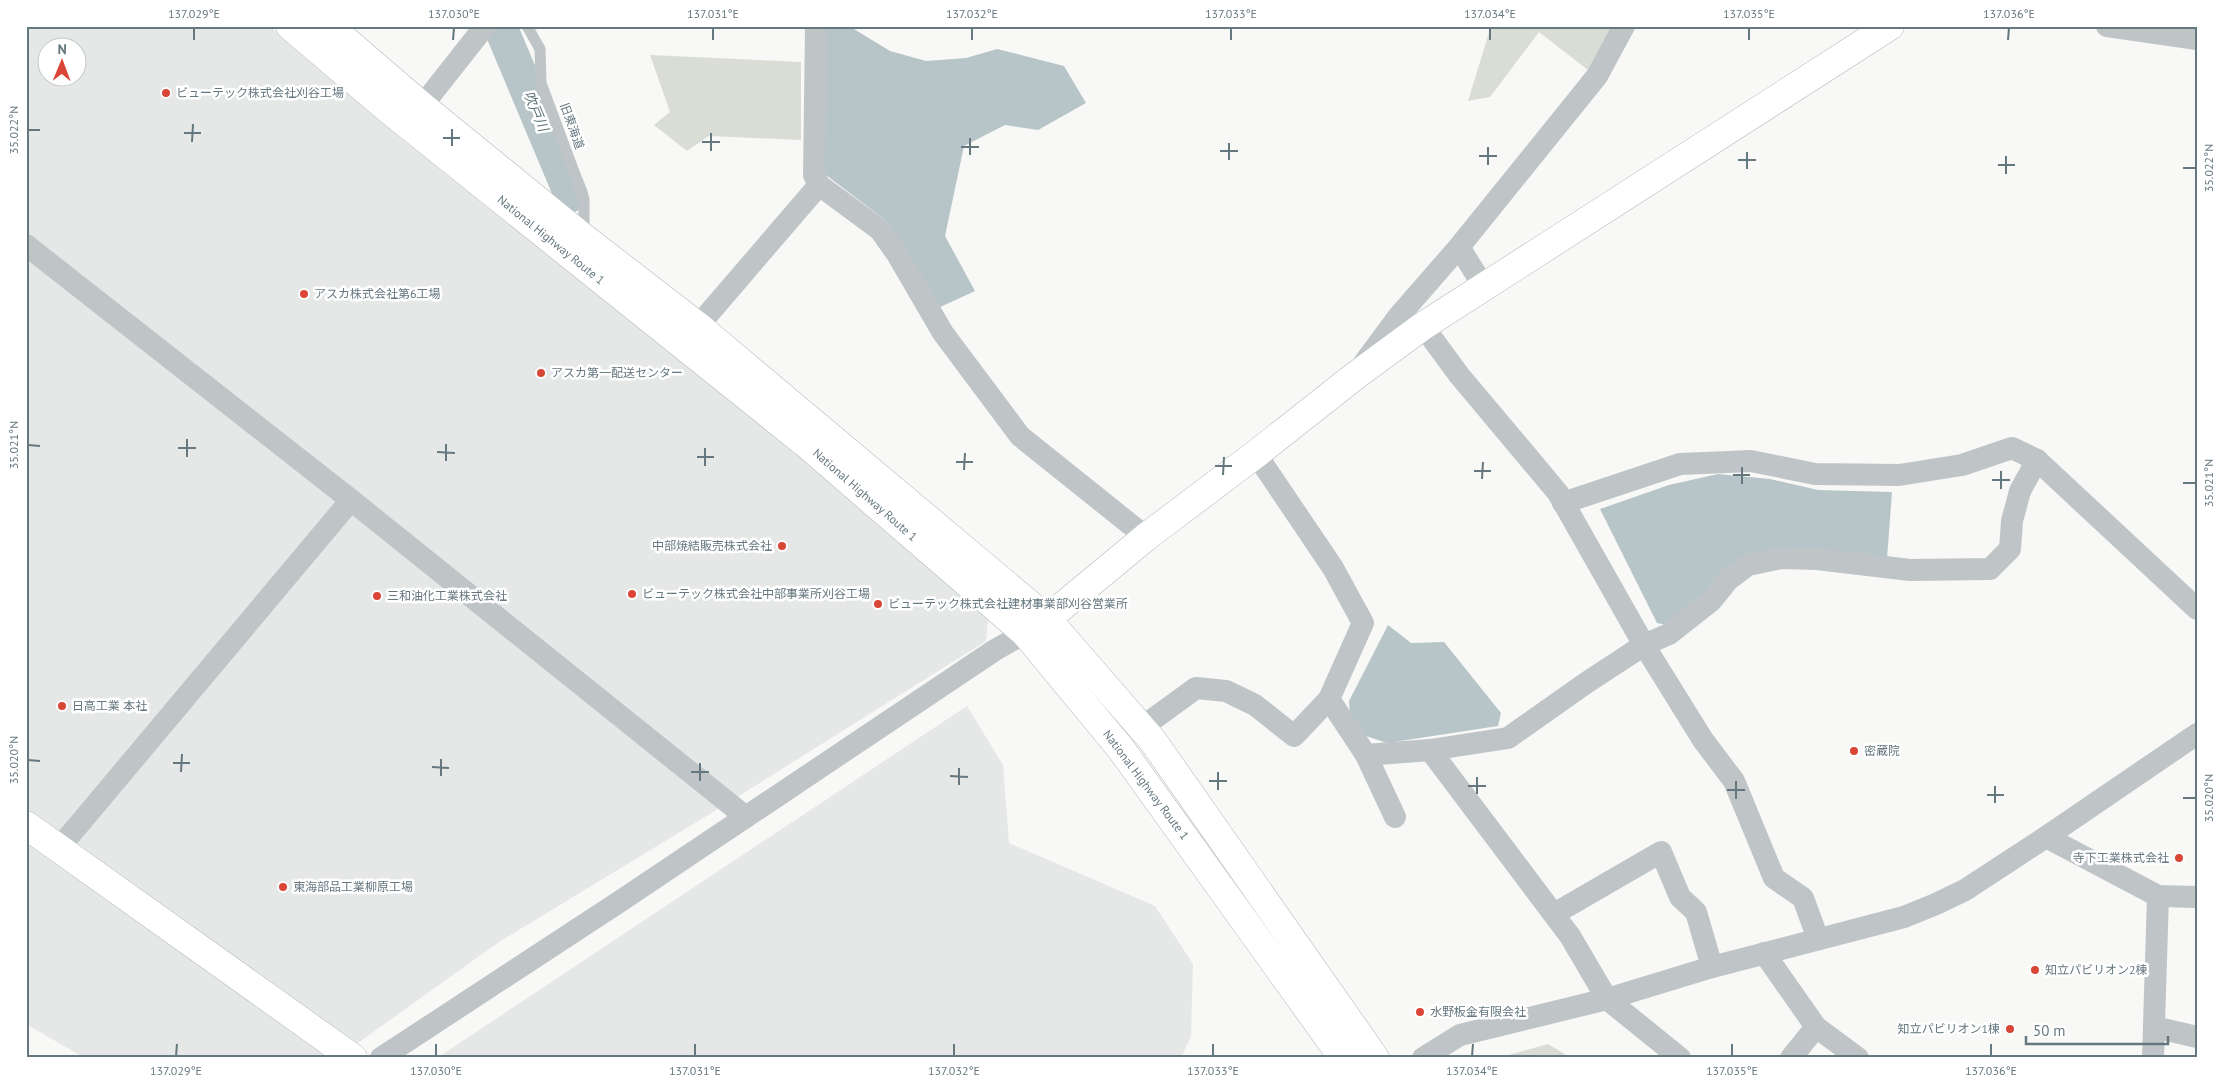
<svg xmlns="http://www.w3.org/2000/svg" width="2223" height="1084" viewBox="0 0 2223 1084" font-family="'PT Sans','Noto Sans JP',sans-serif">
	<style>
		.built { fill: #e6e8e7; fill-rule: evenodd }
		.green { fill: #d9ddd5 }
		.water { fill: #b8c5c8 }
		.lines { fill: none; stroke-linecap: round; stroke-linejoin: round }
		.river { stroke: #b8c5c8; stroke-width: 34 }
		.secondary-casing { stroke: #b2b9bc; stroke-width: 29 }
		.highway-casing { stroke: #b3b8ba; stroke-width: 29 }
		.lane { stroke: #bfc5c7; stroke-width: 11 }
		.street { stroke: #bfc5c7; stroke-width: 22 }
		.secondary { stroke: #fff; stroke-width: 28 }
		.highway { stroke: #fff; stroke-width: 28 }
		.ticks { fill: none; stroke: #65777f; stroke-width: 2 }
		.poi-dot { fill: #d94636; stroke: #fff; stroke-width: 2 }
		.labels { text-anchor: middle; stroke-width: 5; stroke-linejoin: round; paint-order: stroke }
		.poi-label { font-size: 12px; fill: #65777f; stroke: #fff; text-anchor: start }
		.street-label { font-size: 12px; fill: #65777f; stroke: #fff }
		.water-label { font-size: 14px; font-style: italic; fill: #607679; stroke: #fff }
		.neatline { fill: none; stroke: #65777f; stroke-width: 2 }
		.ticks-label { font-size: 12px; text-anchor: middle; fill: #65777f }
	</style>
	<rect width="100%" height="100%" fill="#f8f8f6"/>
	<!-- built -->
	<g class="built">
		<path d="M26 26H269L792 447 988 620 986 641 723 806 499 942 337 1058H85L26 1024ZM48 48H78V78H48Z"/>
		<path d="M967 706 1003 765 1009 843 1155 906 1193 964 1191 1036 1181 1058H437Z"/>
	</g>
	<!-- green -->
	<g class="green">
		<path d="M1491 26H1621L1588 70 1539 32 1490 97 1468 101Z"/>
		<path d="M650 55 801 62V140L709 136 687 151 654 125 670 112Z"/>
		<path d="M1548 1044 1571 1058H1498Z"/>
	</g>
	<!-- water -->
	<g class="water">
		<path d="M824 26H849L890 51 926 61 966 58 997 49 1064 66 1086 103 1038 130 1005 125 964 146 945 236 975 291 936 309 885 220 822 172Z"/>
		<path d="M1718 474 1770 479 1818 490 1892 492 1887 559 1784 549 1681 628 1657 623 1600 509 1669 485Z"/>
		<path d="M1388 625 1411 643 1444 642 1501 713 1498 726 1387 743 1366 736 1350 715 1349 701Z"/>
	</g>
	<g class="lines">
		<!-- river -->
		<path class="river" d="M500 26 571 195"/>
		<defs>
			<g id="secondary">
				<path d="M1027 632 1047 619 1146 537 1256 454 1355 376 1423 326 1890 26"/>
				<path d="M26 825 353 1058"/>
			</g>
			<g id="highway">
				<path d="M290 26 388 109 805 443 1025 633 1121 749 1343 1058"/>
				<path d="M329 26 422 106 584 238 698 326 1047 619 1153 741 1375 1058"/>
			</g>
		</defs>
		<!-- secondary casing -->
		<use href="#secondary" class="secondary-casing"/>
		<!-- highway casing -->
		<use href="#highway" class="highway-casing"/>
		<!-- lane -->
		<path class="lane" d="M527 26 540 49 541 83 584 199V236"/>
		<!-- street -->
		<g class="street">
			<path d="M816 26 814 175 819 185 880 230 897 254 943 333 1020 436 1146 537"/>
			<path d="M2107 26 2197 39"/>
			<path d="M422 106 485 26"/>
			<path d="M26 245 351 500 746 817"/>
			<path d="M1459 247 1484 287"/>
			<path d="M698 326 819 185"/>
			<path d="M1364 363 1398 317 1459 247 1597 76 1624 26"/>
			<path d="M1256 454 1333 568 1363 623 1329 699 1366 755 1430 750 1508 738 1586 683 1644 645 1558 493 1459 375 1423 326"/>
			<path d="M1563 503 1680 464 1751 461 1815 474 1899 475 1962 465 2012 448 2037 460 2197 609"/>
			<path d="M1141 728 1196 688 1226 691 1255 705 1294 736 1329 699"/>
			<path d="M1430 750 1570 936 1607 999 1680 1058"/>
			<path d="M1366 755 1395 817"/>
			<path d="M2046 837 2158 896 2197 897"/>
			<path d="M60 847 351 500"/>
			<path d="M1554 914 1661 852 1680 897 1696 912 1712 967"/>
			<path d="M1818 939 1803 898 1774 878 1734 781 1703 740 1644 645 1669 634 1711 601 1728 580 1748 565 1781 558 1817 559 1910 570 1990 569 2010 549 2012 521 2020 491 2037 460"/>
			<path d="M1764 953 1816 1027 1858 1058"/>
			<path d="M2154 1027 2197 1037"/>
			<path d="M381 1058 619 902 995 650 1025 633"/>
			<path d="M1423 1058 1460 1035 1607 999 1712 967 1904 917 1936 904 1965 890 2046 837 2197 734"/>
			<path d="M1791 1058 1816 1027"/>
			<path d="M2153 1058 2158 896"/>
		</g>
		<!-- secondary -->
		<use href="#secondary" class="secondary"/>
		<!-- highway -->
		<use href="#highway" class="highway"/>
	</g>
	<!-- ticks -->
	<path class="ticks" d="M194 40V28M453 40 454 28M713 40V28M972 40V28M1231 40V28M1490 40V28M1749 40V28M2008 40 2009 28M28 130H40M184 133H201M443 138H460M192 142 193 124M702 142H720M452 146V129M961 147H979M711 151V133M1220 151H1238M970 155V138M1479 156H1497M1229 160V143M1738 160H1756M1488 165V147M1998 165H2015M2183 168H2196M1747 169V152M2006 174V156M28 445 40 446M178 448H196M437 452 455 453M187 457V439M697 457H714M446 461V444M956 462H973M705 466V448M1215 466H1232M964 470 965 453M1474 471H1491M1223 475 1224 457M1733 475H1750M1482 479 1483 462M1992 480H2010M2183 483H2196M1742 484V467M2001 489V471M28 760 40 761M173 763H190M432 767 449 768M181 772 182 754M691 772H709M441 776V759M950 776 968 777M700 781V763M1209 781H1227M959 785V768M1468 786H1486M1218 790V772M1727 790H1745M1477 794V777M1987 795H2004M2183 798H2196M1736 799V781M1995 803V786M176 1056 177 1044M436 1056V1044M695 1056V1044M954 1056V1044M1213 1056V1044M1472 1056 1473 1044M1732 1056V1044M1991 1056V1044"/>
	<!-- markers -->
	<g class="poi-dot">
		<circle cx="166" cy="93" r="5"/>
		<circle cx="304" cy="294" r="5"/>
		<circle cx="541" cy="373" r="5"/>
		<circle cx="782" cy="546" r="5"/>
		<circle cx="632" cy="594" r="5"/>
		<circle cx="377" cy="596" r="5"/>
		<circle cx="878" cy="604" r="5"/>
		<circle cx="62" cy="706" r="5"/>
		<circle cx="1854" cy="751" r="5"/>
		<circle cx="2179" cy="858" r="5"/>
		<circle cx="283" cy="887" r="5"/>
		<circle cx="2035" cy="970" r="5"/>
		<circle cx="1420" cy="1012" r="5"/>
		<circle cx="2010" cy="1029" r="5"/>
	</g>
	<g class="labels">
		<!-- poi labels -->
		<g class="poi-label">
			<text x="176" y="97">ビューテック株式会社刈谷工場</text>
			<text x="314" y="298">アスカ株式会社第6工場</text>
			<text x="551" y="377">アスカ第一配送センター</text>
			<text x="772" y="550" text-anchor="end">中部焼結販売株式会社</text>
			<text x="642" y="598">ビューテック株式会社中部事業所刈谷工場</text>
			<text x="387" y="600">三和油化工業株式会社</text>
			<text x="888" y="608">ビューテック株式会社建材事業部刈谷営業所</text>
			<text x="72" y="710">日高工業 本社</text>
			<text x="1864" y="755">密蔵院</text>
			<text x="2169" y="862" text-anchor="end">寺下工業株式会社</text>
			<text x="293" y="891">東海部品工業柳原工場</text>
			<text x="2045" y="974">知立パビリオン2棟</text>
			<text x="1430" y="1016">水野板金有限会社</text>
			<text x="2000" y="1033" text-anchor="end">知立パビリオン1棟</text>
		</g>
		<!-- street labels -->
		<g class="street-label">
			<text transform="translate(572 126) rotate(70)" y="4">旧東海道</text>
			<text transform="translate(551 240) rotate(39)" y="4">National Highway Route 1</text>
			<text transform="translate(865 495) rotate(41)" y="4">National Highway Route 1</text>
			<text transform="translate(1146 785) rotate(53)" y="4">National Highway Route 1</text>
		</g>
		<!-- water labels -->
		<g class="water-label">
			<text transform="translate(536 111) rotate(67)" y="5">吹戸川</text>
		</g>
	</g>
	<!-- border -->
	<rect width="2223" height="1084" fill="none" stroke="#ffffff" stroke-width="55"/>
	<!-- north arrow -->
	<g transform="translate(62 62) rotate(1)"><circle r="24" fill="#ffffff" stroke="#c1c9cc"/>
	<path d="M0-4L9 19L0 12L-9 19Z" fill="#d94636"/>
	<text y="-8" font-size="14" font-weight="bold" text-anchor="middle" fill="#65777f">N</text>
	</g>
	<!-- scale -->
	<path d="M2026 1036v8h142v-8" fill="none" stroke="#65777f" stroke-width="2.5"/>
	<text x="2033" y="1036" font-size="15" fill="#65777f" stroke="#ffffff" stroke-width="4" paint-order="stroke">50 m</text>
	<rect x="28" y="28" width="2168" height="1028" class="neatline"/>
	<g class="ticks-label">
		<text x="194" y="18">137.029°E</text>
		<text x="454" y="18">137.030°E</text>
		<text x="713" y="18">137.031°E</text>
		<text x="972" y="18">137.032°E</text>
		<text x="1231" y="18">137.033°E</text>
		<text x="1490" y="18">137.034°E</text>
		<text x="1749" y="18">137.035°E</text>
		<text x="2009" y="18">137.036°E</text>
		<text transform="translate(14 130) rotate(-90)" y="4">35.022°N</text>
		<text transform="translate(2209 168) rotate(-90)" y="4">35.022°N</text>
		<text transform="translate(14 445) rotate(-90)" y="4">35.021°N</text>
		<text transform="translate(2209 483) rotate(-90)" y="4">35.021°N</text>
		<text transform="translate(14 760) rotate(-90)" y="4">35.020°N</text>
		<text transform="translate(2209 798) rotate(-90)" y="4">35.020°N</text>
		<text x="176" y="1075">137.029°E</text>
		<text x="436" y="1075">137.030°E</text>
		<text x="695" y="1075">137.031°E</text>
		<text x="954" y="1075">137.032°E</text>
		<text x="1213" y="1075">137.033°E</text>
		<text x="1472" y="1075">137.034°E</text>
		<text x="1732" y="1075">137.035°E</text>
		<text x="1991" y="1075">137.036°E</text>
	</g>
</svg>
